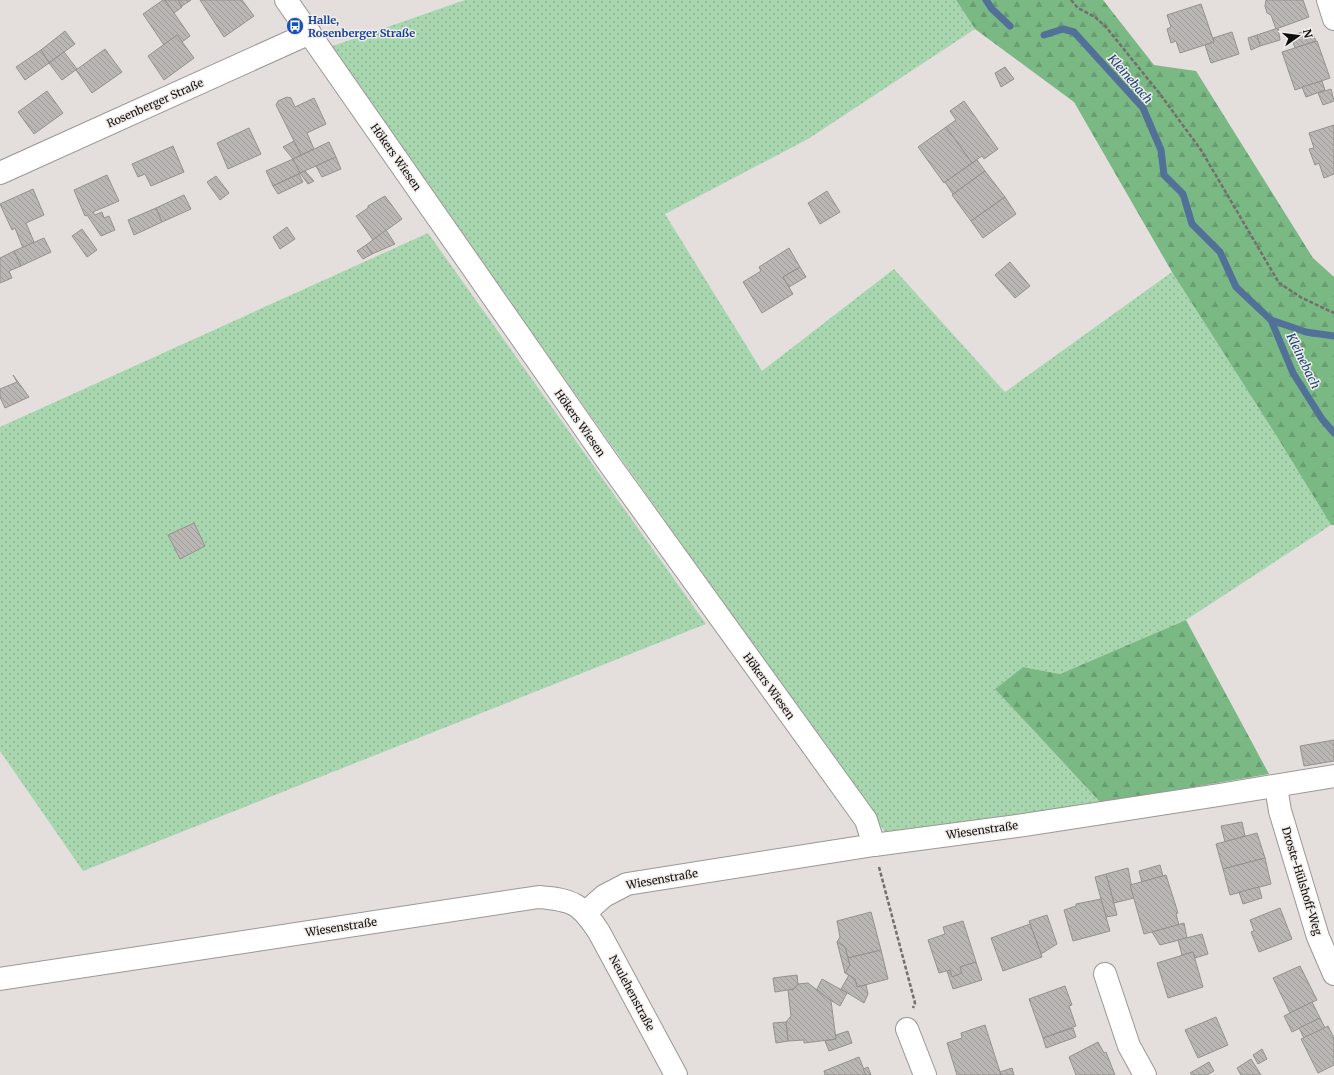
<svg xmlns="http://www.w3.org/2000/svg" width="1334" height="1075" viewBox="0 0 1334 1075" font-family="Merriweather,serif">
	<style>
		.grass { fill: url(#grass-dots) }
		.forest { fill: url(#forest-firs) }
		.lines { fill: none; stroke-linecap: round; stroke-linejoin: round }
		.stream { stroke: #527198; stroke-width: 7 }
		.building { fill: url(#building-back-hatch); stroke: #95918f }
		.street-casing { stroke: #9b9795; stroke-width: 24 }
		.path { stroke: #726f6d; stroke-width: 2.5; stroke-dasharray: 4 2; stroke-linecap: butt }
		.street { stroke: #fff; stroke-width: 22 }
		.labels { text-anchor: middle; stroke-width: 3; stroke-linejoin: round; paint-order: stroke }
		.transit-label { font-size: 11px; font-weight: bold; fill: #164399; stroke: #f1edea; text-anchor: start }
		.street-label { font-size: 11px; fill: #0f0e0d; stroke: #f1edea }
		.water-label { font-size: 12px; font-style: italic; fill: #154277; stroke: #f1edea }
	</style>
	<defs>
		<pattern id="grass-dots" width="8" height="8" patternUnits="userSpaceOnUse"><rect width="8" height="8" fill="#a8d6af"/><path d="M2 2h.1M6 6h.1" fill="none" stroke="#8fb695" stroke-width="1.8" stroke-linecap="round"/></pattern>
		<pattern id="forest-firs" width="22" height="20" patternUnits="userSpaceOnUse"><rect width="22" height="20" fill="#7ab884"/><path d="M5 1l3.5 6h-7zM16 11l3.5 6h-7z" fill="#689d71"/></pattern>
		<pattern id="building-back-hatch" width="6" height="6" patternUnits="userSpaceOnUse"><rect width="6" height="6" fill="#bab6b4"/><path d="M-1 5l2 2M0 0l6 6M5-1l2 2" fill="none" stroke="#9f9b9a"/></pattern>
	</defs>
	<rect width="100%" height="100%" fill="#e4dfdd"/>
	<!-- grass -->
	<g class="grass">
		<path d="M465 0H956L975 29 808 139 665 214 762 371 894 269 1005 392 1172 272 1279 440 1331 525 1186 620 1060 674 1023 667 995 689 1101 803 885 832 330 47Z"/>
		<path d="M428 233 706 624 83 871 0 751V427Z"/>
	</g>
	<!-- forest -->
	<g class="forest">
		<path d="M956 0H1103L1154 65 1196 71 1313 258 1334 277V525H1331L1279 440 1172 272 1074 102 975 29Z"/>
		<path d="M1186 620 1269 774 1101 803 995 689 1023 667 1060 674Z"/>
	</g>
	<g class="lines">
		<!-- stream -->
		<g class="stream">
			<path d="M986 0 992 9 1010 26"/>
			<path d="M1044 35 1063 29 1074 32 1143 108 1161 150 1164 175 1183 194 1192 224 1220 252 1236 287 1271 320 1293 373 1322 419 1334 433"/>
			<path d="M1271 320 1306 332 1334 336"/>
		</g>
	</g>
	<!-- building -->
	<g class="building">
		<path d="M163 0H165L190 36 182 42 177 35 164 45 143 14Z"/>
		<path d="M165 0H178L182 7 174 13Z"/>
		<path d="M178 0H191L182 6Z"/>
		<path d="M200 0H242L254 16 224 37Z"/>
		<path d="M1266 0H1303L1309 17 1276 29 1271 15 1267 13 1265 6Z"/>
		<path d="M1201 4 1214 42 1180 53 1176 41 1171 43 1167 29 1171 27 1167 15Z"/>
		<path d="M1278 28 1280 40 1260 46 1257 35Z"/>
		<path d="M1311 29 1316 41 1295 48 1291 36Z"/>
		<path d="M65 31 75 44 49 63 41 50Z"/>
		<path d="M1232 32 1239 54 1211 63 1205 45 1214 42 1213 38Z"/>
		<path d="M177 35 194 58 164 80 148 56Z"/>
		<path d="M1257 35 1260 46 1251 50 1248 38Z"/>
		<path d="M1317 41 1330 78 1295 90 1282 52Z"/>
		<path d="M105 49 122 72 92 93 76 70Z"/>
		<path d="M41 50 49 63 25 80 16 67Z"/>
		<path d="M64 52 77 69 62 80 49 63Z"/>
		<path d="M1005 67 1014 79 1001 87 995 73Z"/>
		<path d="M1322 81 1325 90 1306 97 1302 87Z"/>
		<path d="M1331 89 1334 101 1323 105 1318 93Z"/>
		<path d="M47 91 63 113 34 134 18 112Z"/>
		<path d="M287 97 291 98 295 107 314 98 326 124 307 133 314 149 301 155 276 105 278 101Z"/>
		<path d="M964 101 998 149 984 159 982 156 972 163 946 127 956 120 950 111Z"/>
		<path d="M1334 125V174L1324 178 1319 163 1315 165 1309 149 1314 148 1309 133Z"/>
		<path d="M946 127 972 163 944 183 918 147Z"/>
		<path d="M249 128 261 154 228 169 217 143Z"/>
		<path d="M294 141 301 155 293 159 283 147Z"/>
		<path d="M329 142 336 157 300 173 293 159Z"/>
		<path d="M173 146 184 172 151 186 145 174 138 177 132 164Z"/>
		<path d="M336 157 341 169 322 177 316 166Z"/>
		<path d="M293 159 300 173 273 186 266 171Z"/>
		<path d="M977 160 985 171 953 194 945 182Z"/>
		<path d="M305 171 314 181 308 184 300 173Z"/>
		<path d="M985 171 1005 197 971 221 952 195Z"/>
		<path d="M299 174 303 182 278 194 273 186Z"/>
		<path d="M107 175 119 201 93 212 95 215 102 212 104 218 109 216 115 230 101 236 87 215 85 216 74 190Z"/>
		<path d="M216 176 229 193 220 200 207 182Z"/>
		<path d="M33 189 44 215 26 223 34 242 23 248 15 228 12 230 0 204Z"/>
		<path d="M827 191 840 212 820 224 808 203Z"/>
		<path d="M184 195 191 209 162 222 156 208Z"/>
		<path d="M385 196 402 219 373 240 356 216 368 208V206Z"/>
		<path d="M1005 197 1016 214 983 238 971 221Z"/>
		<path d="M156 208 162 222 134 235 128 220Z"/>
		<path d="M287 227 295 239 280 249 273 237Z"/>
		<path d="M82 229 97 250 87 257 72 236Z"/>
		<path d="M386 230 395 244 372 254 366 245Z"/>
		<path d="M44 238 51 252 21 266 14 251Z"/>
		<path d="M366 245 372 254 363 259 357 251Z"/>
		<path d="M789 248 800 267 783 277 793 294 762 313 743 282 761 271 759 267Z"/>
		<path d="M14 251 21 266 9 271 12 278 0 283V258Z"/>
		<path d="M1010 262 1030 286 1015 298 995 275Z"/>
		<path d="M800 267 806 277 789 287 783 277Z"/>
		<path d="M13 375 29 397 5 408 0 397V389L17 382Z"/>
		<path d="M194 523 205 546 180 559 168 535Z"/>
		<path d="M1334 740V761L1304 766 1300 746Z"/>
		<path d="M1242 822 1245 836 1225 842 1221 826Z"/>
		<path d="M1257 833 1265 858 1223 869 1216 844Z"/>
		<path d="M1265 858 1271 884 1230 895 1223 869Z"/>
		<path d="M1160 865 1163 876 1142 882 1139 871Z"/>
		<path d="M1128 868 1134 898 1114 903 1106 874Z"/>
		<path d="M1106 874 1117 915 1106 917 1095 877Z"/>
		<path d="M1166 875 1178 913 1176 914 1179 925 1144 934 1130 885Z"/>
		<path d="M1259 887 1262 898 1243 904 1239 892Z"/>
		<path d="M1101 899 1110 931 1073 941 1064 910 1076 906V904Z"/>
		<path d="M1280 908 1292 939 1259 952 1251 932 1254 931 1250 920Z"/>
		<path d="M871 912 881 950 848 958 845 947 837 942 840 937 837 921Z"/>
		<path d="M1047 915 1057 944 1041 954 1029 921Z"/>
		<path d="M963 921 976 962 960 967 962 973 952 977 950 970 939 973 928 940 945 934 943 927Z"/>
		<path d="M1184 923 1187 938 1160 945 1152 932Z"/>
		<path d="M1030 924 1042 957 1003 971 991 938Z"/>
		<path d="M1202 934 1208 954 1195 958 1193 952 1182 955 1178 940Z"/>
		<path d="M837 942 845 947 848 958 850 965 845 973Z"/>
		<path d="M881 950 888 979 857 987 855 979 845 973 850 965 848 958Z"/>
		<path d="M1193 952 1203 987 1168 998 1157 963Z"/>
		<path d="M976 962 982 980 953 989 947 971 950 970 952 977 962 973 960 967Z"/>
		<path d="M1300 966 1317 1000 1290 1013 1273 978Z"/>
		<path d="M797 975 798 984 794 989 775 992 773 978Z"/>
		<path d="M849 975 855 979 857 987 866 985 868 994 864 1003 841 989Z"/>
		<path d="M822 979 847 993 840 1006 827 998 817 989Z"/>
		<path d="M808 983 831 1001 836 1039 804 1043V1040L788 1041 786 1022 791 1016 788 990 794 989 798 984Z"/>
		<path d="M1065 986 1072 1005 1069 1006 1076 1026 1043 1038 1029 999Z"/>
		<path d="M1312 1002 1320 1018 1292 1032 1284 1016Z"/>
		<path d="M1216 1017 1228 1045 1198 1058 1185 1030Z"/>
		<path d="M1320 1018 1325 1028 1304 1038 1299 1028Z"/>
		<path d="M786 1022 788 1041 776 1043 773 1023Z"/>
		<path d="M985 1025 1001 1075H957L947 1043 962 1038 961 1033Z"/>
		<path d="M1328 1026 1334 1038V1065L1318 1073 1301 1039Z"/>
		<path d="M1073 1028 1076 1037 1046 1048 1043 1038Z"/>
		<path d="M848 1031 852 1043 829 1051 825 1041 836 1039V1035Z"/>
		<path d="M1098 1042 1104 1053 1106 1052 1115 1075H1076L1069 1057Z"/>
		<path d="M1262 1049 1267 1059 1258 1064 1253 1055Z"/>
		<path d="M859 1057 866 1075H825L824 1071Z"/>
		<path d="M1251 1059 1261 1075H1241L1237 1068Z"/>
		<path d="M1209 1062 1214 1071 1207 1075H1192L1190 1073Z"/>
		<path d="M868 1067 871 1075H866L863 1069Z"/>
		<path d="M1012 1068 1014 1075H1001L1000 1072Z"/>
	</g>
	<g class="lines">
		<defs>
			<g id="street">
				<path d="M286 0 608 462 866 820 874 845"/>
				<path d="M1328 0 1334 19"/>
				<path d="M0 173 310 33"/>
				<path d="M1276 787 1280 811 1318 937 1334 974"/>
				<path d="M586 912 604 896 627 884 874 845 1024 825 1219 795 1334 776"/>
				<path d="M1105 974 1129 1046 1145 1075"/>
				<path d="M0 979 539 897C573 900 580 903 599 932L676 1075"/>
				<path d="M907 1029 925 1075"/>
			</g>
		</defs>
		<!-- street casing -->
		<use href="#street" class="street-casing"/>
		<!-- path -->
		<g class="path">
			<path d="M1071 0 1078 8 1095 17 1106 27 1160 94 1201 150 1279 283 1302 298 1334 313"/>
			<path d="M879 867 915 1003 913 1008"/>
		</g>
		<!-- street -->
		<use href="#street" class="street"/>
	</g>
	<!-- icons -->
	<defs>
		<symbol id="bus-disc" viewBox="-11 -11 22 22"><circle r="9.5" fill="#1a4fb4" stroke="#f1edea"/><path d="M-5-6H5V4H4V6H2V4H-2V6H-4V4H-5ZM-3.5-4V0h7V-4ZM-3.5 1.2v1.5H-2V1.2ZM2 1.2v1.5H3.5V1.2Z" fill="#fff"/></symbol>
	</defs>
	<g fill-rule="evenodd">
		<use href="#bus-disc" x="285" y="16" width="20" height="20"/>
	</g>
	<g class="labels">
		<!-- transit labels -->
		<g class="transit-label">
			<text x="308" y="24">Halle,<tspan x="308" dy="13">Rosenberger Straße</tspan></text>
		</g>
		<!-- street labels -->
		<g class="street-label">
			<text transform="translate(155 103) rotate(-24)" y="4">Rosenberger Straße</text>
			<text transform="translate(396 157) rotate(55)" y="4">Hökers Wiesen</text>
			<text transform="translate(580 423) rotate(55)" y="4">Hökers Wiesen</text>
			<text transform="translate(769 686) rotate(54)" y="4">Hökers Wiesen</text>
			<text transform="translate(982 830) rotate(-8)" y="4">Wiesenstraße</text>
			<text transform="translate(662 879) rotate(-10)" y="4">Wiesenstraße</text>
			<text transform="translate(1302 881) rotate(73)" y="4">Droste-Hülshoff-Weg</text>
			<text transform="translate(341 927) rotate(-9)" y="4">Wiesenstraße</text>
			<text transform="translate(632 993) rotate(62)" y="4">Neulehenstraße</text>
		</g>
		<!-- water labels -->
		<g class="water-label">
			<text transform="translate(1130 79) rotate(49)" y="4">Kleinebach</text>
			<text transform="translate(1303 361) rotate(64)" y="4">Kleinebach</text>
		</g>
	</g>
	<!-- north arrow -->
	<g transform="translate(1298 36) rotate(76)" stroke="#f1edea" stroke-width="3" paint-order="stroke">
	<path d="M0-3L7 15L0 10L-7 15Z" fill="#0f0e0d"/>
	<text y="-6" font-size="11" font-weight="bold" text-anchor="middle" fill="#0f0e0d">N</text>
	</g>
</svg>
